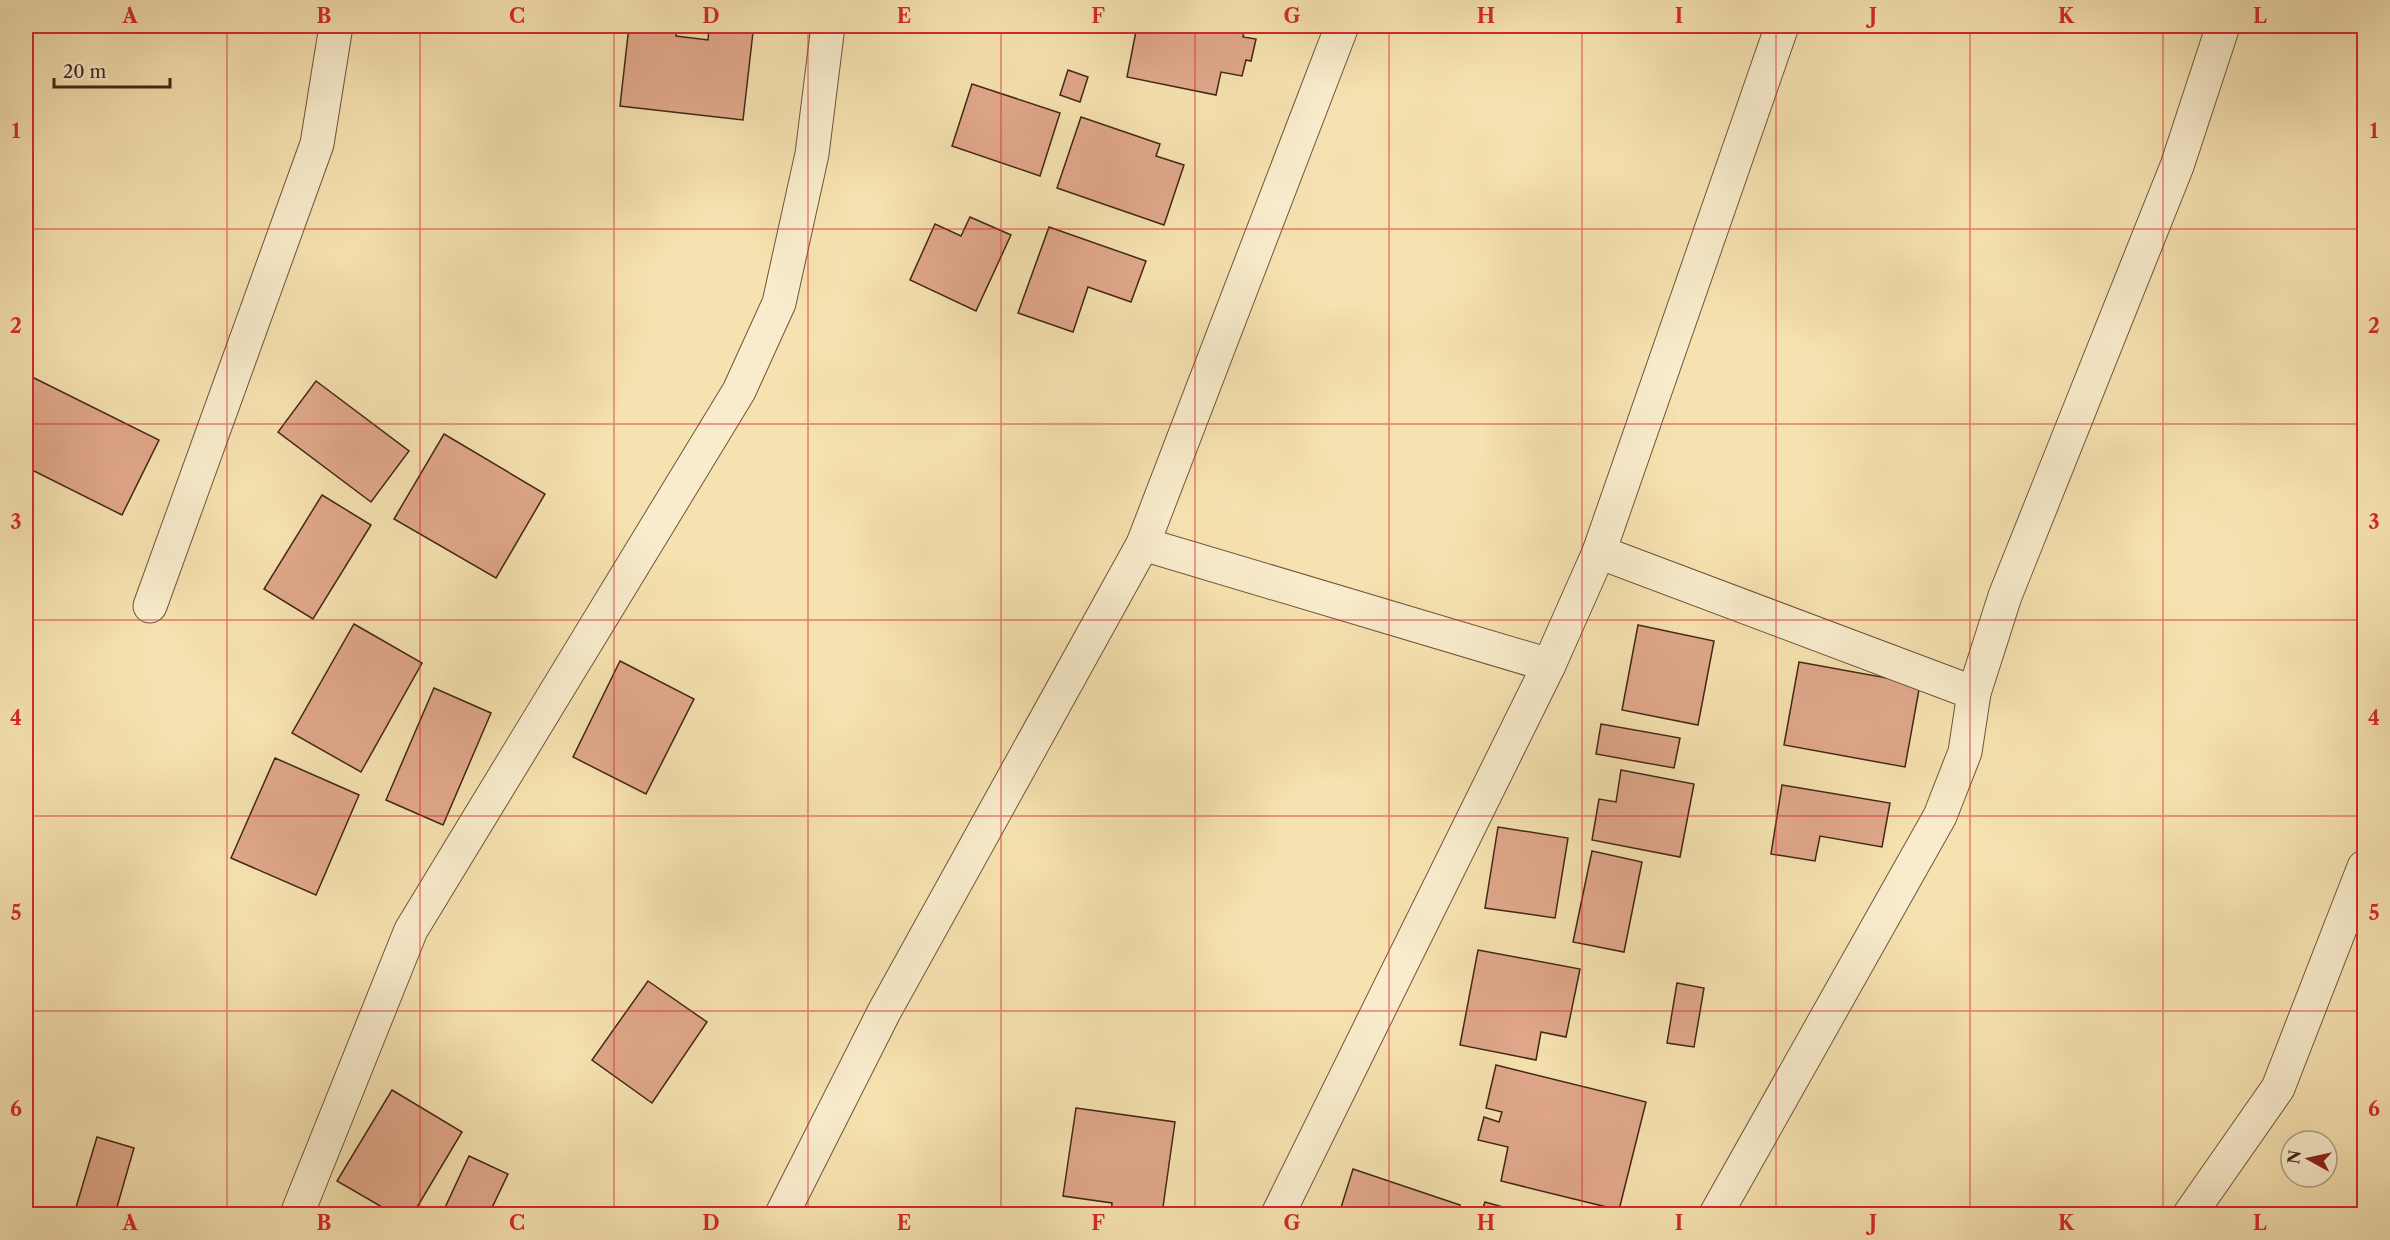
<svg xmlns="http://www.w3.org/2000/svg" width="2390" height="1240" viewBox="0 0 2390 1240" font-family="'Libre Caslon Text',serif">
	<style>
		.building { fill: #e1a88b; stroke: #422617; stroke-width: 1.5 }
		.lines { fill: none; stroke-linecap: round; stroke-linejoin: round }
		.minor-casing { stroke: #6f553d; stroke-width: 35 }
		.minor { stroke: #f9eccc; stroke-width: 33 }
		.grid { fill: none; stroke: #d62828; stroke-width: 1.5; stroke-opacity: 0.55 }
		.neatline { fill: none; stroke: #d62828; stroke-width: 2 }
		.grid-label { font-size: 20px; text-anchor: middle; font-weight: bold; fill: #d62828 }
	</style>
	<rect width="100%" height="100%" fill="#f6e2b0"/>
	<filter id="stains"><feTurbulence type="fractalNoise" baseFrequency=".00333" numOctaves="4"/><feColorMatrix values="0 0 0 0 .2 0 0 0 0 .09 0 0 0 0 .02 0 0 0 .5 -.17"/></filter>
	<radialGradient id="worn" r=".72"><stop offset=".6" stop-color="#630" stop-opacity="0"/><stop offset="1" stop-color="#630" stop-opacity=".3"/></radialGradient>
	<!-- building -->
	<g class="building">
		<path d="M629 26H677L676 36 708 40 709 27 753 32 743 120 620 106Z"/>
		<path d="M1137 26H1245L1243 37 1256 39 1251 61 1246 60 1242 76 1221 72 1216 95 1127 77Z"/>
		<path d="M1068 70 1088 77 1080 102 1060 95Z"/>
		<path d="M972 84 1060 113 1040 176 952 146Z"/>
		<path d="M1081 117 1160 144 1156 156 1184 165 1164 225 1057 188Z"/>
		<path d="M970 217 1011 235 976 311 910 280 935 224 961 236Z"/>
		<path d="M1049 227 1146 261 1131 302 1088 287 1073 332 1018 313Z"/>
		<path d="M26 374 159 440 122 515 26 467Z"/>
		<path d="M316 381 409 451 371 502 278 432Z"/>
		<path d="M444 434 545 494 496 578 394 519Z"/>
		<path d="M322 495 371 525 313 619 264 589Z"/>
		<path d="M354 624 422 663 361 772 292 733Z"/>
		<path d="M1638 625 1714 641 1698 725 1622 710Z"/>
		<path d="M620 661 694 699 646 794 573 757Z"/>
		<path d="M1799 662 1920 684 1905 767 1784 745Z"/>
		<path d="M434 688 491 713 443 825 386 800Z"/>
		<path d="M1601 724 1680 738 1674 768 1596 754Z"/>
		<path d="M275 758 359 795 316 895 231 858Z"/>
		<path d="M1621 770 1694 784 1680 857 1592 840 1599 799 1616 802Z"/>
		<path d="M1782 785 1890 803 1882 847 1820 836 1815 861 1771 854Z"/>
		<path d="M1498 827 1568 838 1555 918 1485 908Z"/>
		<path d="M1592 851 1642 862 1624 952 1573 942Z"/>
		<path d="M1478 950 1580 969 1566 1037 1541 1032 1536 1060 1460 1045Z"/>
		<path d="M648 981 707 1022 652 1103 592 1060Z"/>
		<path d="M1677 983 1704 988 1694 1047 1667 1043Z"/>
		<path d="M1496 1065 1646 1102 1619 1210 1501 1181 1508 1147 1478 1140 1484 1117 1499 1122 1502 1112 1486 1108Z"/>
		<path d="M392 1090 462 1132 413 1214H394L337 1181Z"/>
		<path d="M1076 1108 1175 1122 1162 1214H1111L1112 1203 1063 1196Z"/>
		<path d="M97 1137 134 1148 115 1214H74Z"/>
		<path d="M469 1156 508 1174 489 1214H442Z"/>
		<path d="M1353 1169 1460 1205 1457 1214H1339Z"/>
		<path d="M1485 1202 1528 1214H1481Z"/>
	</g>
	<g class="lines">
		<defs>
			<g id="minor">
				<path d="M1143 544 1549 665"/>
				<path d="M1599 552 1974 693"/>
				<path d="M150 606 317 144 336 26"/>
				<path d="M297 1214 411 930 739 391 779 303 812 154 828 26"/>
				<path d="M782 1214 884 1012 1143 544 1342 26"/>
				<path d="M1278 1214 1549 665 1599 552 1782 26"/>
				<path d="M1716 1214 1940 816 1965 752 1974 693 2005 596 2177 166 2223 26"/>
				<path d="M2190 1214 2278 1088 2364 867"/>
			</g>
		</defs>
		<!-- minor casing -->
		<use href="#minor" class="minor-casing"/>
		<!-- minor -->
		<use href="#minor" class="minor"/>
	</g>
	<!-- grid -->
	<path class="grid" d="M227 26V1214M420 26V1214M614 26V1214M808 26V1214M1001 26V1214M1195 26V1214M1389 26V1214M1582 26V1214M1776 26V1214M1970 26V1214M2163 26V1214M26 229H2364M26 424H2364M26 620H2364M26 816H2364M26 1011H2364"/>
	<!-- margin -->
	<rect width="2390" height="1240" fill="none" stroke="#f6e2b0" stroke-width="66"/>
	<!-- north arrow -->
	<g transform="translate(2309 1159) rotate(278)"><circle r="28" fill="#f9eccc" stroke="#b09d84" stroke-width="1.5"/>
	<path d="M0-4.5L10 22L0 15L-10 22Z" fill="#8f2418"/>
	<text y="-9" font-size="16" font-weight="bold" text-anchor="middle" fill="#422617">N</text>
	</g>
	<!-- scale -->
	<path d="M54 78v9h116v-9" fill="none" stroke="#422617" stroke-width="3"/>
	<text x="63" y="78" font-size="18" fill="#422617" stroke="#f9eccc" stroke-width="4.5" paint-order="stroke">20 m</text>
	<rect x="33" y="33" width="2324" height="1174" class="neatline"/>
	<g class="grid-label">
		<text x="130" y="23">A</text>
		<text x="324" y="23">B</text>
		<text x="517" y="23">C</text>
		<text x="711" y="23">D</text>
		<text x="904" y="23">E</text>
		<text x="1098" y="23">F</text>
		<text x="1292" y="23">G</text>
		<text x="1486" y="23">H</text>
		<text x="1679" y="23">I</text>
		<text x="1873" y="23">J</text>
		<text x="2066" y="23">K</text>
		<text x="2260" y="23">L</text>
		<text x="16" y="138">1</text>
		<text x="2374" y="138">1</text>
		<text x="16" y="333">2</text>
		<text x="2374" y="333">2</text>
		<text x="16" y="529">3</text>
		<text x="2374" y="529">3</text>
		<text x="16" y="725">4</text>
		<text x="2374" y="725">4</text>
		<text x="16" y="920">5</text>
		<text x="2374" y="920">5</text>
		<text x="16" y="1116">6</text>
		<text x="2374" y="1116">6</text>
		<text x="130" y="1230">A</text>
		<text x="324" y="1230">B</text>
		<text x="517" y="1230">C</text>
		<text x="711" y="1230">D</text>
		<text x="904" y="1230">E</text>
		<text x="1098" y="1230">F</text>
		<text x="1292" y="1230">G</text>
		<text x="1486" y="1230">H</text>
		<text x="1679" y="1230">I</text>
		<text x="1873" y="1230">J</text>
		<text x="2066" y="1230">K</text>
		<text x="2260" y="1230">L</text>
	</g>
	<rect width="100%" height="100%" filter="url(#stains)"/>
	<rect width="100%" height="100%" fill="url(#worn)"/>
</svg>
